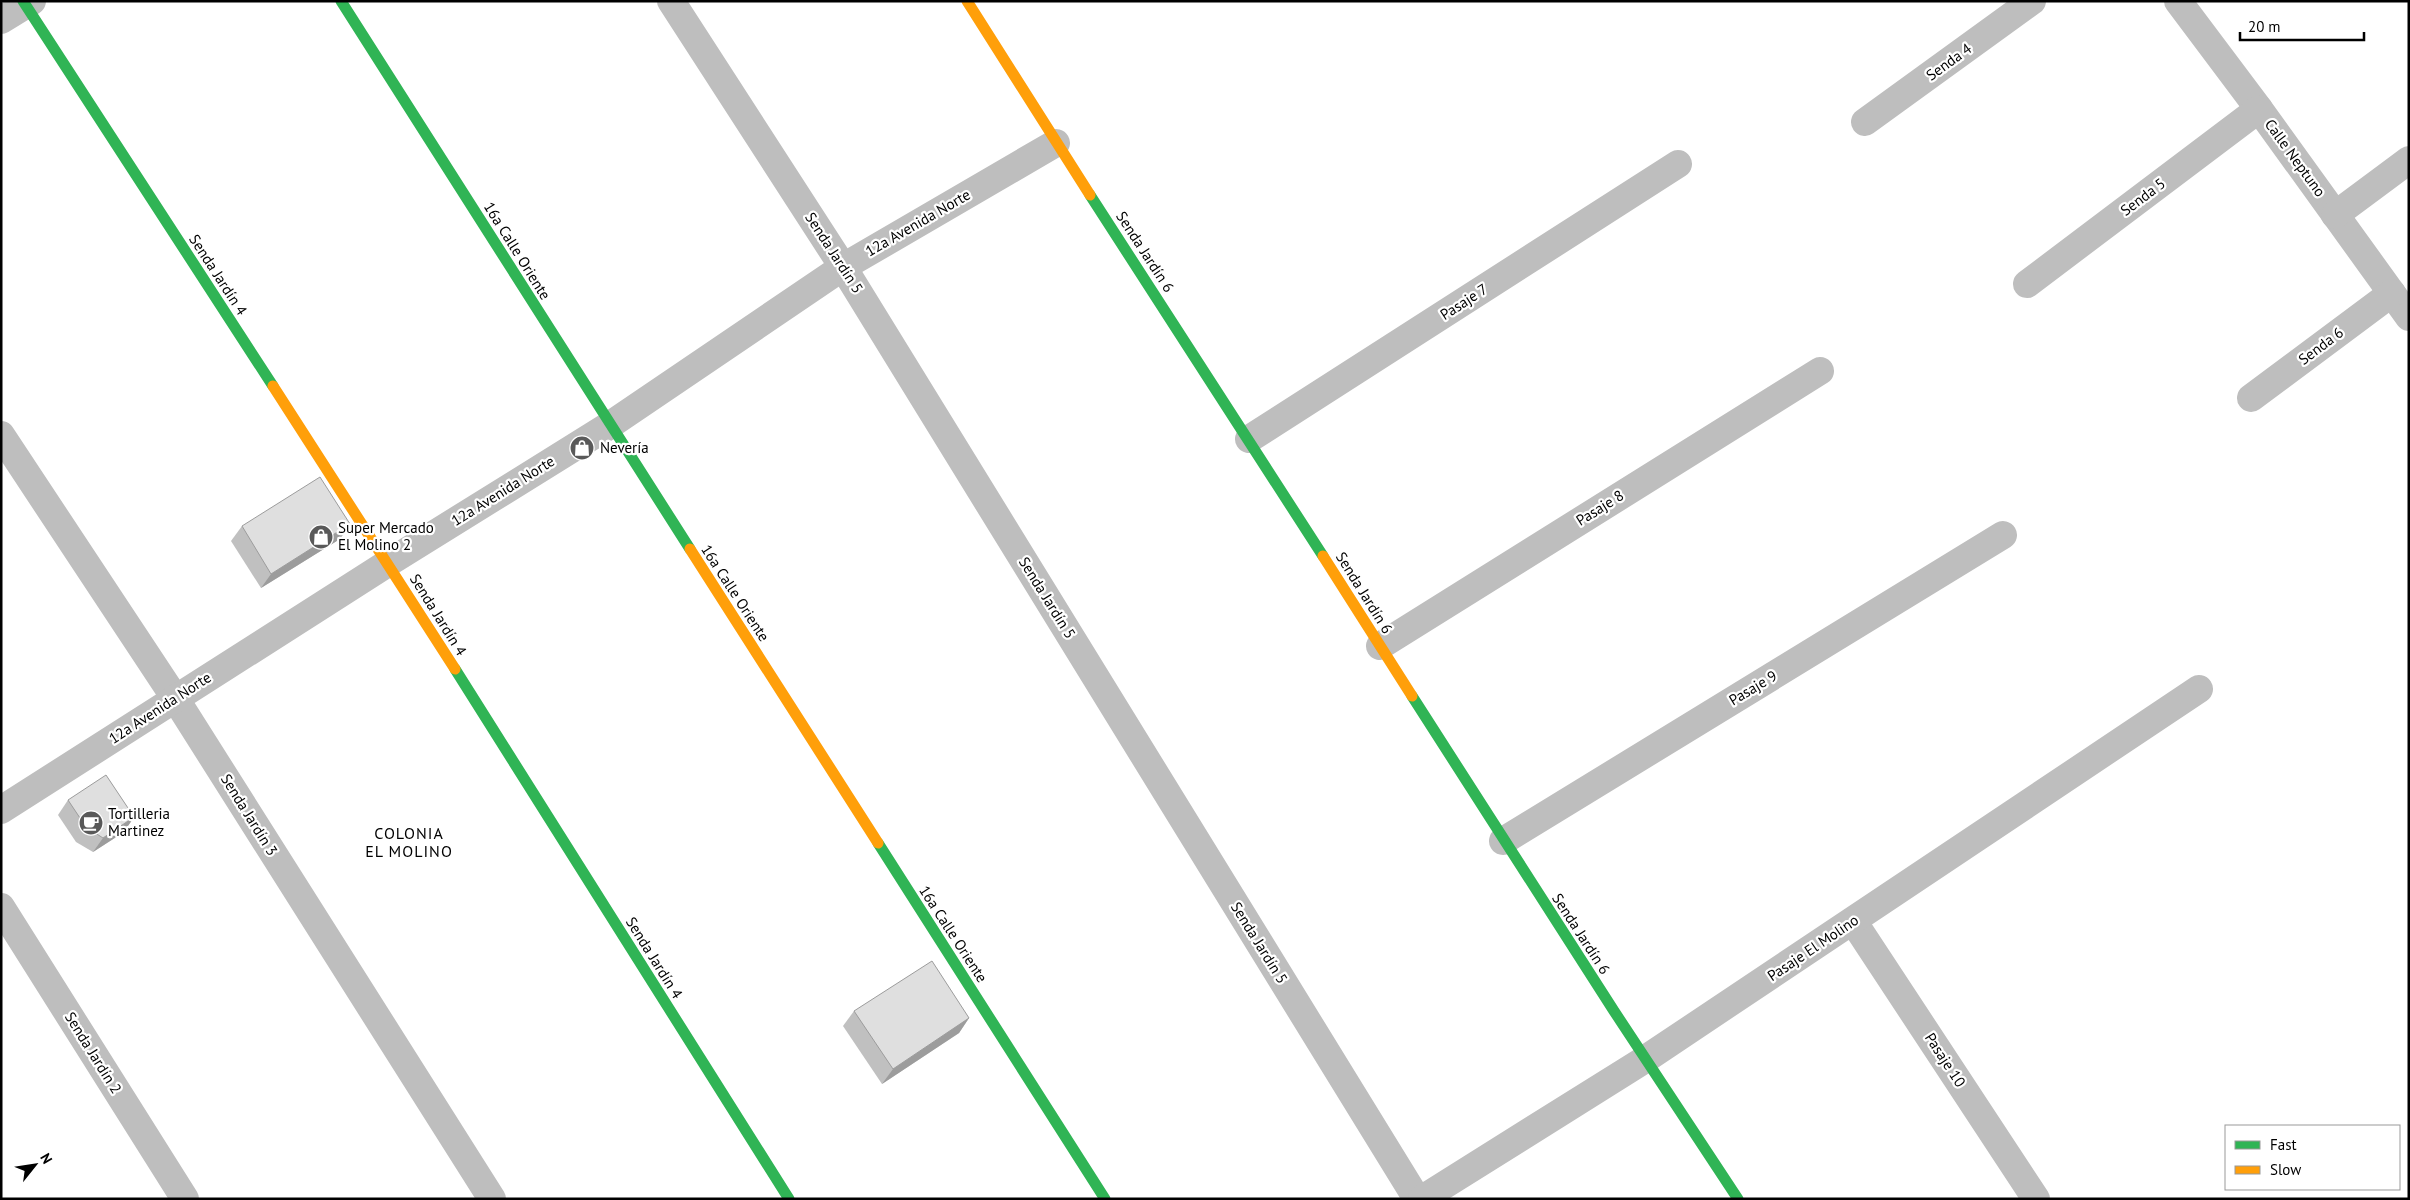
<svg xmlns="http://www.w3.org/2000/svg" width="2410" height="1200" viewBox="0 0 2410 1200" font-family="'PT Sans',sans-serif">
	<style>
		.lines { fill: none; stroke-linecap: round; stroke-linejoin: round }
		.street { stroke: #bebebe; stroke-width: 28 }
		.fast { stroke: #30b455; stroke-width: 11 }
		.slow { stroke: #ff9f0a; stroke-width: 11 }
		.wall { fill: #c0c0c0 }
		.shaded-wall { fill: #9c9c9c }
		.building { fill: #dfdfdf; stroke: #9c9c9c }
		.labels { text-anchor: middle; stroke-width: 4.5; stroke-linejoin: round; paint-order: stroke }
		.street-label { font-size: 15px; fill: #000; stroke: #fff }
		.poi-label { font-size: 15px; fill: #000; stroke: #fff; text-anchor: start }
		.neighbourhood-label { font-size: 16px; letter-spacing: 1px; fill: #000; stroke: #fff }
	</style>
	<rect width="100%" height="100%" fill="#fff"/>
	<g class="lines">
		<!-- street -->
		<g class="street">
			<path d="M671 1 843 267 1417 1199"/>
			<path d="M2178 1 2259 109 2409 317"/>
			<path d="M1 20 32 1"/>
			<path d="M1865 122 2032 1"/>
			<path d="M2335 215 2409 160"/>
			<path d="M2027 284 2259 109"/>
			<path d="M2251 398 2392 293"/>
			<path d="M1 435 175 698 492 1199"/>
			<path d="M1249 439 1678 164"/>
			<path d="M1380 646 1820 371"/>
			<path d="M1 810 388 563 610 425 843 267 1056 143"/>
			<path d="M1503 841 2003 535"/>
			<path d="M1 907 185 1199"/>
			<path d="M1853 921 2036 1199"/>
			<path d="M1422 1199 1644 1060 2199 689"/>
		</g>
		<!-- fast -->
		<g class="fast">
			<path d="M23 1 273 386"/>
			<path d="M341 1 690 549"/>
			<path d="M1090 195 1323 556"/>
			<path d="M455 669 789 1199"/>
			<path d="M1412 696 1614 1011 1738 1199"/>
			<path d="M878 843 1105 1199"/>
		</g>
		<!-- slow -->
		<g class="slow">
			<path d="M967 1 1090 195"/>
			<path d="M273 386 455 669"/>
			<path d="M690 549 878 843"/>
			<path d="M1323 556 1412 696"/>
		</g>
	</g>
	<!-- wall -->
	<g class="wall">
		<path d="M350 524 340 539 261 588 231 541 242 526Z"/>
		<path d="M68 800 134 817 124 832 93 852 76 842 58 815Z"/>
		<path d="M854 1011 969 1018 959 1033 882 1084 843 1026Z"/>
	</g>
	<!-- shaded-wall -->
	<g class="shaded-wall">
		<path d="M350 524 340 539 261 588 271 574Z"/>
		<path d="M134 817 124 832 93 852 103 838Z"/>
		<path d="M969 1018 959 1033 882 1084 893 1069Z"/>
	</g>
	<!-- building -->
	<g class="building">
		<path d="M320 477 350 524 271 574 242 526Z"/>
		<path d="M106 775 134 817 103 838 86 827 68 800Z"/>
		<path d="M932 961 969 1018 893 1069 854 1011Z"/>
	</g>
	<!-- icons -->
	<defs>
		<symbol id="shop-disc" viewBox="-11 -11 22 22"><circle r="9.5" fill="#595959" stroke="#fff"/><path d="M-5-2.5h2.3a2.7 3.5 0 0 1 5.4 0H5L5.5 6h-11ZM-1.5-2.5h3a1.5 2.3 0 0 0-3 0Z" fill="#fff"/></symbol>
		<symbol id="cafe-disc" viewBox="-11 -11 22 22"><circle r="9.5" fill="#595959" stroke="#fff"/><path d="M-5.5-4.5H6V0H3Q3 3.5 0 3.5H-2.5Q-5.5 3.5-5.5 0ZM3-3.2v2h1.7v-2ZM-6 4.5H4V6H-6Z" fill="#fff"/></symbol>
	</defs>
	<g fill-rule="evenodd">
		<use href="#shop-disc" x="568" y="434" width="28" height="28"/>
		<use href="#shop-disc" x="307" y="523" width="28" height="28"/>
		<use href="#cafe-disc" x="77" y="809" width="28" height="28"/>
	</g>
	<g class="labels">
		<!-- street labels -->
		<g class="street-label">
			<text transform="translate(1949 62) rotate(-36)" y="5">Senda 4</text>
			<text transform="translate(2295 158) rotate(54)" y="5">Calle Neptuno</text>
			<text transform="translate(2143 197) rotate(-37)" y="5">Senda 5</text>
			<text transform="translate(918 223) rotate(-30)" y="5">12a Avenida Norte</text>
			<text transform="translate(517 251) rotate(58)" y="5">16a Calle Oriente</text>
			<text transform="translate(1145 252) rotate(57)" y="5">Senda Jardín 6</text>
			<text transform="translate(834 253) rotate(57)" y="5">Senda Jardín 5</text>
			<text transform="translate(218 275) rotate(57)" y="5">Senda Jardín 4</text>
			<text transform="translate(1464 302) rotate(-33)" y="5">Pasaje 7</text>
			<text transform="translate(2321 346) rotate(-37)" y="5">Senda 6</text>
			<text transform="translate(503 491) rotate(-32)" y="5">12a Avenida Norte</text>
			<text transform="translate(1600 508) rotate(-32)" y="5">Pasaje 8</text>
			<text transform="translate(735 593) rotate(57)" y="5">16a Calle Oriente</text>
			<text transform="translate(1364 593) rotate(58)" y="5">Senda Jardín 6</text>
			<text transform="translate(1047 598) rotate(58)" y="5">Senda Jardín 5</text>
			<text transform="translate(438 615) rotate(58)" y="5">Senda Jardín 4</text>
			<text transform="translate(1753 688) rotate(-31)" y="5">Pasaje 9</text>
			<text transform="translate(160 708) rotate(-33)" y="5">12a Avenida Norte</text>
			<text transform="translate(249 815) rotate(58)" y="5">Senda Jardín 3</text>
			<text transform="translate(953 934) rotate(57)" y="5">16a Calle Oriente</text>
			<text transform="translate(1581 934) rotate(57)" y="5">Senda Jardín 6</text>
			<text transform="translate(1259 943) rotate(58)" y="5">Senda Jardín 5</text>
			<text transform="translate(1813 948) rotate(-34)" y="5">Pasaje El Molino</text>
			<text transform="translate(654 958) rotate(58)" y="5">Senda Jardín 4</text>
			<text transform="translate(93 1053) rotate(58)" y="5">Senda Jardín 2</text>
			<text transform="translate(1945 1060) rotate(57)" y="5">Pasaje 10</text>
		</g>
		<!-- poi labels -->
		<g class="poi-label">
			<text x="600" y="453">Nevería</text>
			<text x="338" y="533">Super Mercado<tspan x="338" dy="17">El Molino 2</tspan></text>
			<text x="108" y="819">Tortilleria<tspan x="108" dy="17">Martinez</tspan></text>
		</g>
		<!-- neighbourhood labels -->
		<g class="neighbourhood-label">
			<text x="409" y="839">COLONIA<tspan x="409" dy="18">EL MOLINO</tspan></text>
		</g>
	</g>
	<!-- border -->
	<rect width="2410" height="1200" fill="none" stroke="#000000" stroke-width="5"/>
	<!-- legend -->
	<rect x="2225" y="1125" width="175" height="65" fill="#ffffff" stroke="#999999"/>
	<rect x="2235" y="1141" width="25" height="8" fill="#30b455" stroke="#999999"/>
	<text x="2270" y="1150" font-size="15" fill="#000000">Fast</text>
	<rect x="2235" y="1166" width="25" height="8" fill="#ff9f0a" stroke="#999999"/>
	<text x="2270" y="1175" font-size="15" fill="#000000">Slow</text>
	<!-- north arrow -->
	<g transform="translate(35 1165) rotate(60)" stroke="#ffffff" stroke-width="4" paint-order="stroke">
	<path d="M0-4L9 19L0 12L-9 19Z" fill="#000000"/>
	<text y="-8" font-size="14" font-weight="bold" text-anchor="middle" fill="#000000">N</text>
	</g>
	<!-- scale -->
	<path d="M2240 32v8h124v-8" fill="none" stroke="#000000" stroke-width="2.5"/>
	<text x="2248" y="32" font-size="15" fill="#000000" stroke="#ffffff" stroke-width="4" paint-order="stroke">20 m</text>
</svg>
